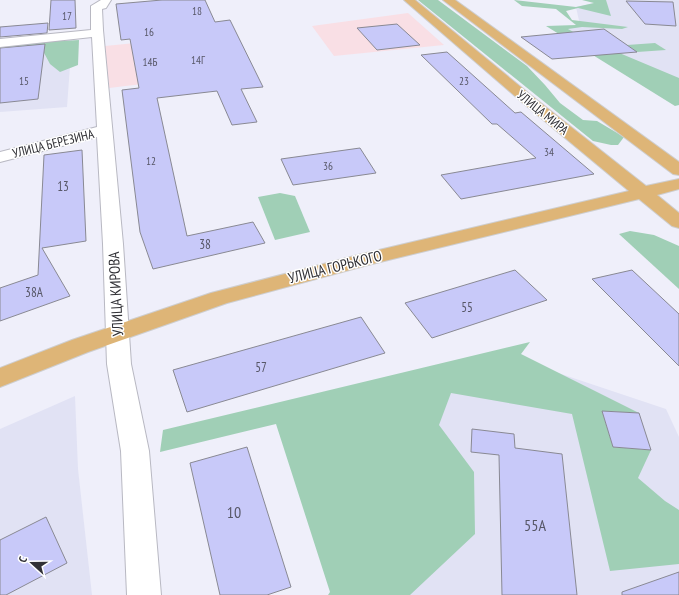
<svg xmlns="http://www.w3.org/2000/svg" width="679" height="595" viewBox="0 0 679 595" font-family="'PT Sans Narrow',sans-serif">
	<style>
		.commercial { fill: #f9dfe5 }
		.built { fill: #e1e2f4 }
		.green { fill: #a0cfb6 }
		.building { fill: #c8c9f9; stroke: #898993 }
		.lines { fill: none; stroke-linecap: round; stroke-linejoin: round }
		.minor-casing { stroke: #b8b8c2; stroke-width: 2 }
		.major-casing { stroke: #cececf; stroke-width: 2 }
		.minor { fill: #fff; fill-rule: evenodd }
		.major { fill: #deb577; fill-rule: evenodd }
		.labels { text-anchor: middle; stroke-width: 3; stroke-linejoin: round; paint-order: stroke }
		.far-number-label { font-size: 11px; fill: #575767 }
		.far-street-label { font-size: 13px; fill: #313136; stroke: #fff }
		.number-label { font-size: 13px; fill: #575767 }
		.street-label { font-size: 15px; fill: #313136; stroke: #fff }
		.near-number-label { font-size: 16px; fill: #575767 }
	</style>
	<rect width="100%" height="100%" fill="#efeffa"/>
	<!-- commercial -->
	<g class="commercial">
		<path d="M408 13 444 45 334 56 312 26Z"/>
		<path d="M216 35 234 73 109 88 105 46Z"/>
	</g>
	<!-- built -->
	<g class="built">
		<path d="M593 0H679V94L568 29 580 25 576 7 595 3Z"/>
		<path d="M72 39 67 107 0 112V46Z"/>
		<path d="M495 352 666 409 679 437V595H349L395 382Z"/>
		<path d="M75 396 78 469 92 595H0V429Z"/>
	</g>
	<!-- green -->
	<g class="green">
		<path d="M418 0H438L527 66 545 85 560 103 583 120 597 121 624 137 618 145H611L593 141Z"/>
		<path d="M514 0 576 7 594 3 582 0H606L611 16 578 8 566 11 572 20 628 27 622 29 582 27 568 29 605 49 617 52 679 78V105L675 106 546 26 576 25 556 9 522 6Z"/>
		<path d="M52 38 62 41 79 40 78 65 60 72 50 64 43 51 0 53V44Z"/>
		<path d="M655 43 666 50 637 52 627 45Z"/>
		<path d="M280 193 295 196 310 232 275 240 258 197Z"/>
		<path d="M630 231 654 235 679 246V289L619 234Z"/>
		<path d="M530 342 521 354 639 413 602 411 613 447 651 450 638 478 665 501 679 510V564L610 571 572 414 451 393 439 425 474 472 475 534 410 595H328L330 592 276 424 160 452 163 430Z"/>
	</g>
	<!-- building -->
	<g class="building">
		<path d="M51 0H75L76 28 49 30Z"/>
		<path d="M162 0H205L215 22 230 20 263 87 241 89 257 122 232 125 217 91 157 98 187 236 253 222 265 243 153 269 140 232 122 90 139 88 130 39 121 40 116 4Z"/>
		<path d="M626 1 673 2 676 26 645 24Z"/>
		<path d="M48 23 47 33 0 37V27Z"/>
		<path d="M397 24 420 45 377 50 357 28Z"/>
		<path d="M604 29 637 52 552 59 521 37Z"/>
		<path d="M45 44 38 99 0 103V48Z"/>
		<path d="M447 52 515 113 521 112 594 174 461 199 441 175 536 158 497 124H492L421 55Z"/>
		<path d="M360 148 376 173 293 185 281 159Z"/>
		<path d="M82 150 86 241 42 248 70 296 0 321V288L38 275 44 155Z"/>
		<path d="M515 270 547 300 432 338 405 303Z"/>
		<path d="M632 270 679 314V366L592 279Z"/>
		<path d="M361 317 385 353 187 412 173 370Z"/>
		<path d="M602 411 639 413 651 450 613 447Z"/>
		<path d="M472 429 514 434 515 448 562 454 577 595H502L499 455 471 452Z"/>
		<path d="M247 447 291 587 267 595H220L190 463Z"/>
		<path d="M46 517 67 563 6 595H0V540Z"/>
		<path d="M679 572V595H622V592Z"/>
	</g>
	<g class="lines">
		<defs>
			<path id="minor" d="M101 0H111L106 8 102 9 103 30 123 244 131 364 149 451 161 595H127L121 451 107 364 103 244 97 137 0 162V152L97 127 92 37 0 47V39L91 30V6Z"/>
			<g id="major">
				<path d="M404 0H415L533 97 646 186 679 179V189L657 195 679 213V228L672 226 639 199 368 265 227 303 88 352 0 387V368L72 340 211 293 362 254 629 191 523 103Z"/>
				<path d="M443 0H455L679 162V175L673 174Z"/>
			</g>
		</defs>
		<!-- minor casing -->
		<use href="#minor" class="minor-casing"/>
		<!-- major casing -->
		<use href="#major" class="major-casing"/>
		<!-- minor -->
		<use href="#minor" class="minor"/>
		<!-- major -->
		<use href="#major" class="major"/>
	</g>
	<g class="labels">
		<!-- far-number labels -->
		<g class="far-number-label">
			<text x="197" y="15">18</text>
			<text x="67" y="20">17</text>
			<text x="149" y="36">16</text>
			<text x="198" y="64">14Г</text>
			<text x="150" y="66">14Б</text>
			<text x="24" y="85">15</text>
			<text x="464" y="85">23</text>
			<text x="549" y="156">34</text>
			<text x="151" y="165">12</text>
			<text x="328" y="170">36</text>
		</g>
		<!-- far-street labels -->
		<g class="far-street-label">
			<text transform="translate(543 112) rotate(39)" y="5">УЛИЦА МИРА</text>
			<text transform="translate(53 143) rotate(-14)" y="5">УЛИЦА БЕРЕЗИНА</text>
		</g>
		<!-- number labels -->
		<g class="number-label">
			<text x="63" y="191">13</text>
			<text x="205" y="249">38</text>
			<text x="34" y="297">38А</text>
			<text x="467" y="312">55</text>
			<text x="261" y="372">57</text>
		</g>
		<!-- street labels -->
		<g class="street-label">
			<text transform="translate(335 267) rotate(-14)" y="5">УЛИЦА ГОРЬКОГО</text>
			<text transform="translate(116 294) rotate(-93)" y="5">УЛИЦА КИРОВА</text>
		</g>
		<!-- near-number labels -->
		<g class="near-number-label">
			<text x="234" y="518">10</text>
			<text x="535" y="531">55А</text>
		</g>
	</g>
	<!-- north arrow -->
	<g transform="translate(32 563) rotate(291)" stroke="#ffffff" stroke-width="3" paint-order="stroke">
	<path d="M0-3L7 15L0 10L-7 15Z" fill="#313136"/>
	<text y="-6" font-size="11" font-weight="bold" text-anchor="middle" fill="#313136">С</text>
	</g>
</svg>
